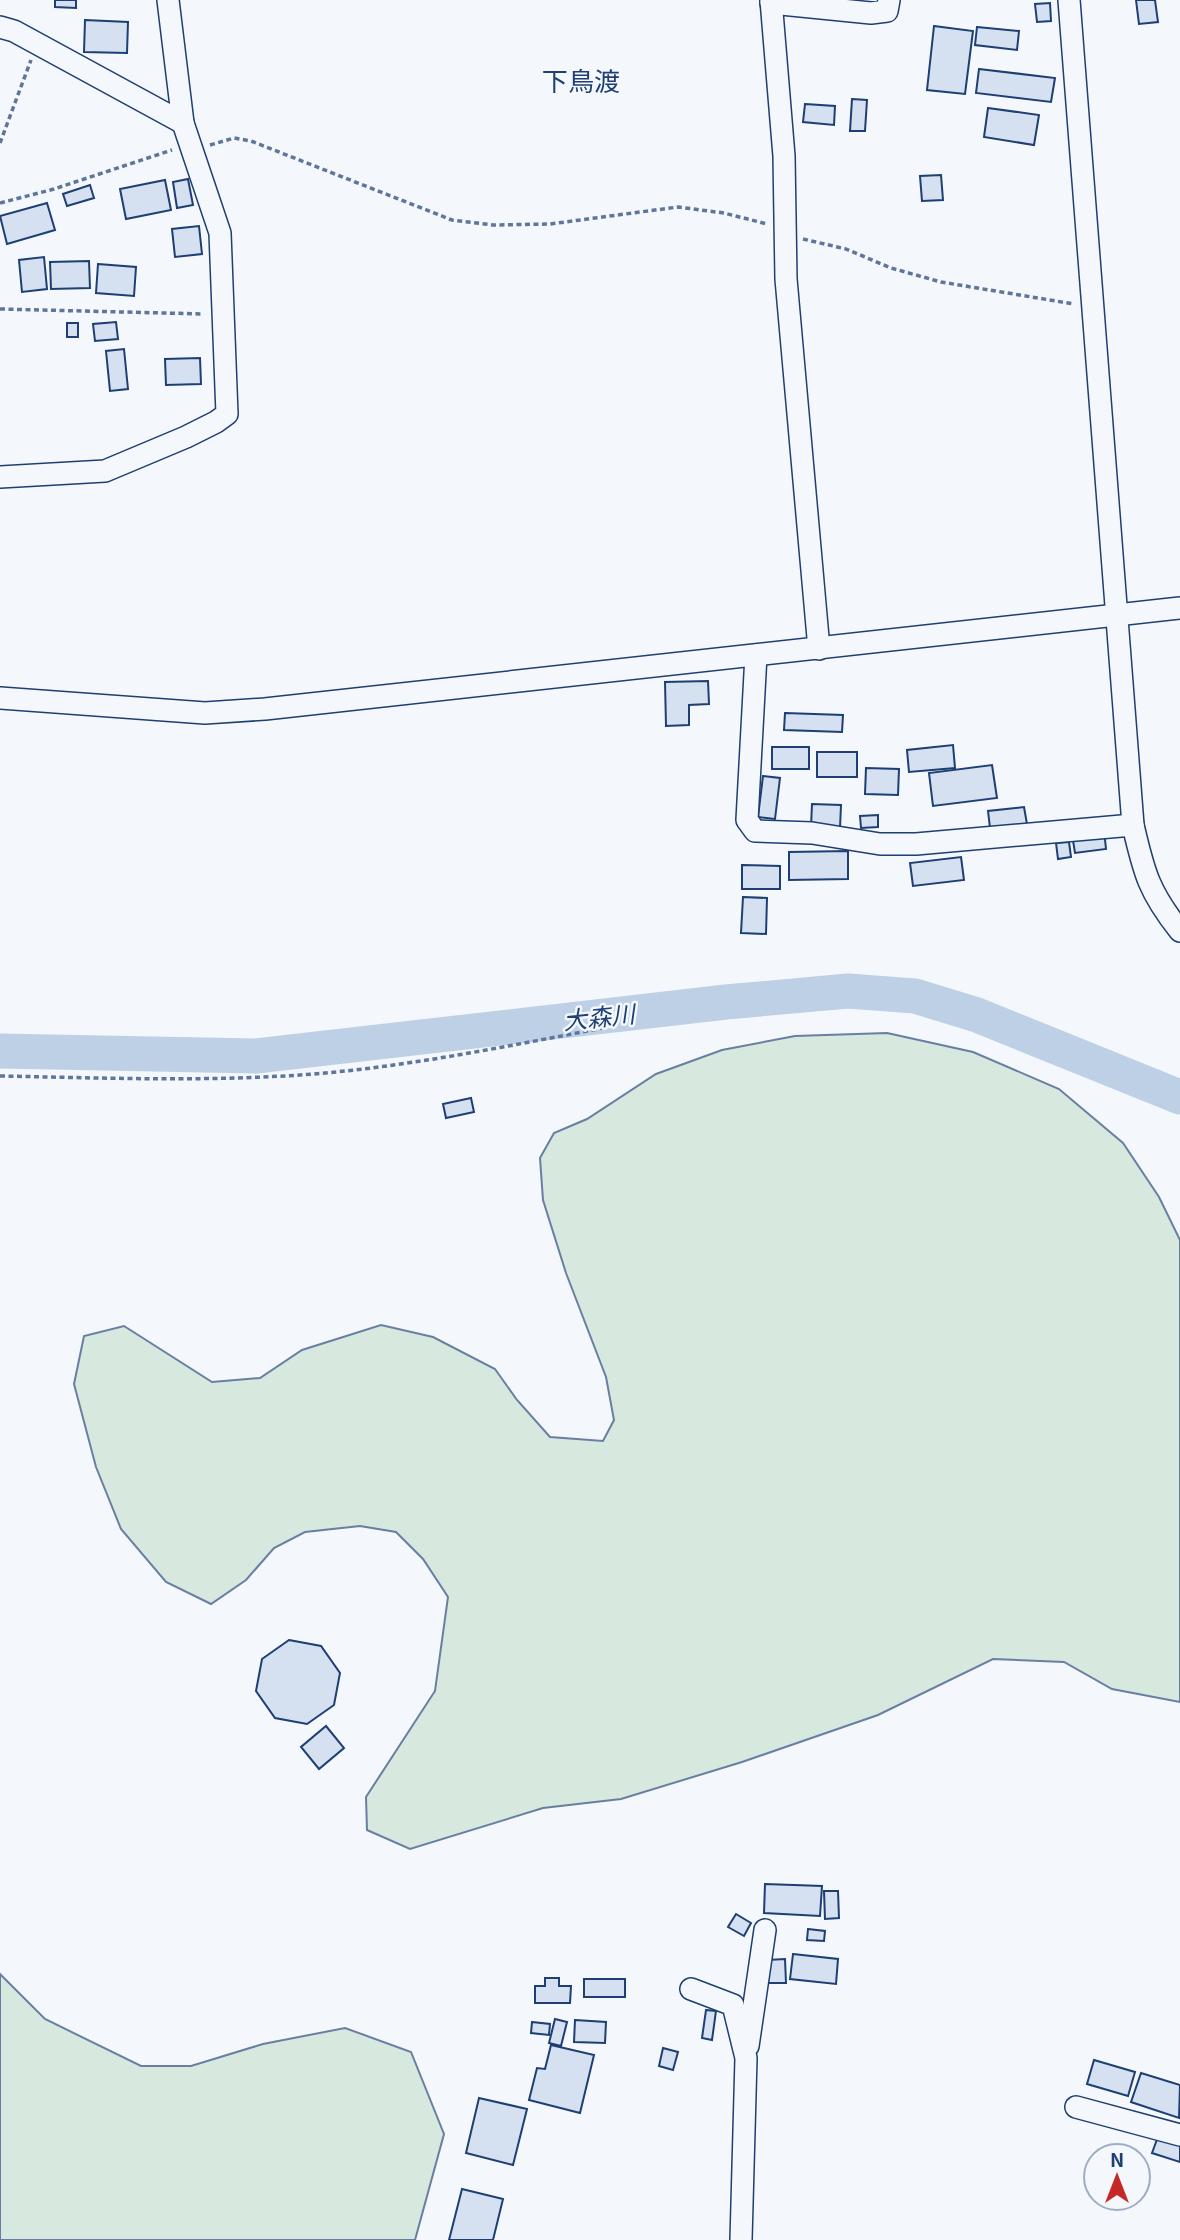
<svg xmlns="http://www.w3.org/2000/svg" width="1180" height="2240" viewBox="0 0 1180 2240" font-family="Georgia,'Noto Sans JP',serif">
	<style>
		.green { fill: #d7e8df; stroke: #687fa3; stroke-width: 2 }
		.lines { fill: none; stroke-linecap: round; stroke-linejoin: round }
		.river { stroke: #bed0e5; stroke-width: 35 }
		.building { fill: #d5e0f0; stroke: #1d3f73; stroke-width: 2 }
		.minor-casing { stroke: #1d3f73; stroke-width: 24 }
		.path { stroke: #5e769c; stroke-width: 3.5; stroke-dasharray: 5 3.5; stroke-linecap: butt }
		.minor { stroke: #f4f7fb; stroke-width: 21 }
		.labels { text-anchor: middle; stroke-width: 5; stroke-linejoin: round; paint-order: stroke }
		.water-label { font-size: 24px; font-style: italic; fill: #1d3f73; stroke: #f4f7fb }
		.quarter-label { font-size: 26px; fill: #1d3f73; stroke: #f4f7fb }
	</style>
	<rect width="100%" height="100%" fill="#f4f7fb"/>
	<!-- green -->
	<g class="green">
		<path d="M887 1033 973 1052 1059 1089 1123 1143 1159 1197 1180 1240V1702L1112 1689 1064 1662 993 1659 878 1715 742 1762 621 1799 543 1808 410 1849 367 1830 366 1797 435 1691 448 1597 423 1559 396 1532 360 1526 305 1532 274 1548 246 1580 211 1604 166 1582 121 1529 96 1467 74 1384 84 1336 124 1326 212 1382 260 1378 302 1350 381 1325 433 1337 495 1369 517 1400 550 1437 603 1441 614 1420 606 1377 566 1273 543 1200 540 1158 554 1133 587 1119 656 1074 722 1050 795 1036Z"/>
		<path d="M0 1974 45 2019 141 2066H191L263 2044 345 2028 411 2052 444 2134 415 2240H0Z"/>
	</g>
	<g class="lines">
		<!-- river -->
		<path class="river" d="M0 1051 256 1056 726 1002 848 991 915 996 977 1015 1180 1097"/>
	</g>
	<!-- building -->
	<g class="building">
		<path d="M55 0H76V8L55 7Z"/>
		<path d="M1136 0H1155L1158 22 1139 24Z"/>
		<path d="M1050 3 1051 21 1037 22 1035 4Z"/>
		<path d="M85 20 128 22 127 53 84 52Z"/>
		<path d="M934 26 973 31 965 94 927 90Z"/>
		<path d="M977 27 1019 31 1017 50 975 45Z"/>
		<path d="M979 69 1055 78 1051 102 976 93Z"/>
		<path d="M852 99 867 100 865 131H850Z"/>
		<path d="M805 104 835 106 834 125 803 122Z"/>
		<path d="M988 108 1039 115 1034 145 984 137Z"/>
		<path d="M941 175 943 200 922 201 920 176Z"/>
		<path d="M188 179 193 205 177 208 173 182Z"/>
		<path d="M165 180 171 210 126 219 120 189Z"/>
		<path d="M90 185 94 198 67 206 63 194Z"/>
		<path d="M47 203 55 230 7 244 0 216Z"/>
		<path d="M199 226 202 254 175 257 172 229Z"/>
		<path d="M44 257 47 289 22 292 19 260Z"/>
		<path d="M89 261 90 288 51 289 50 262Z"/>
		<path d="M98 264 136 267 134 296 96 293Z"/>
		<path d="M116 322 118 339 95 341 93 324Z"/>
		<rect x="67" y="323" width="11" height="14"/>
		<path d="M124 349 128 389 110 391 106 351Z"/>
		<path d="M200 358 201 384 166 385 165 359Z"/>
		<path d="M708 681 709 704 689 705V725L666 726 665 682Z"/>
		<path d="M785 713 843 715 842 732 784 730Z"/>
		<path d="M953 745 955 768 909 772 907 750Z"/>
		<rect x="772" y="747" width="37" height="22"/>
		<rect x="817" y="752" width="40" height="25"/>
		<path d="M992 765 997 798 933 806 929 773Z"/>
		<path d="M866 768 899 769 898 795 865 794Z"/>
		<path d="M763 776 780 778 775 819 758 817Z"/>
		<path d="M812 804 841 805 840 828 811 827Z"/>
		<path d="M1024 807 1027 824 990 828 988 811Z"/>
		<path d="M878 815V827L861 828 860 816Z"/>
		<path d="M1104 830 1106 849 1075 853 1072 834Z"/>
		<path d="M1069 842 1071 857 1058 859 1056 843Z"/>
		<path d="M848 851V879L789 880V852Z"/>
		<path d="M961 857 964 880 913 886 910 863Z"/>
		<path d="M742 865 780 866V889H742Z"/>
		<path d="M743 897 767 898 766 934 741 933Z"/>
		<path d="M471 1098 474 1112 446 1118 443 1104Z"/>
		<path d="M289 1640 321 1646 340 1673 334 1705 307 1724 275 1718 256 1691 262 1659Z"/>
		<path d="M326 1726 344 1748 319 1769 301 1747Z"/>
		<path d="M765 1884 822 1886 820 1916 764 1913Z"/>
		<path d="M824 1891H838L839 1918 825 1919Z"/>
		<path d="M736 1914 751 1923 744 1936 728 1927Z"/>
		<path d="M808 1929 825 1931 824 1941 807 1940Z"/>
		<path d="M793 1954 838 1959 836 1984 790 1979Z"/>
		<path d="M785 1959 786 1983H768L767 1960Z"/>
		<path d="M545 1978H559V1986H571L570 2003H535V1986H545Z"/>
		<rect x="584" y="1979" width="41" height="18"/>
		<path d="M706 2010 716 2011 712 2040 702 2038Z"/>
		<path d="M555 2019 567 2022 561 2046 549 2043Z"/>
		<path d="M575 2020 606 2022 605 2043 574 2042Z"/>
		<path d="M532 2022 550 2024 549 2035 531 2033Z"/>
		<path d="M551 2045 594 2055 580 2113 529 2100 537 2068 545 2069Z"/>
		<path d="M663 2048 678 2052 673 2070 659 2066Z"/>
		<path d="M1094 2060 1135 2072 1128 2096 1087 2084Z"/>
		<path d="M1141 2073 1180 2085 1179 2118 1131 2102Z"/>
		<path d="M479 2098 527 2109 513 2165 466 2153Z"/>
		<path d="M1159 2134 1180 2140V2162L1152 2153Z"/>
		<path d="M462 2189 503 2199 493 2240H449Z"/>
	</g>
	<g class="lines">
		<defs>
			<g id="minor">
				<path d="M771 0 784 156 786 279 819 649"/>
				<path d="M1069 0 1133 825C1144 873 1149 892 1180 931"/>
				<path d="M771 3 871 13 887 11 889 0"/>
				<path d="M0 27 14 31 183 123"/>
				<path d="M0 477 105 471 186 437 216 422 227 414 220 233 183 123 168 0"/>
				<path d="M756 655 747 820 755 831 812 833 880 844H916L1133 825"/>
				<path d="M0 698 205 713 265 709 1180 608"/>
				<path d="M691 1989 733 2005 746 2058 741 2240"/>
				<path d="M748 2046 765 1930"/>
				<path d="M1076 2107 1180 2135"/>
			</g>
		</defs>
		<!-- minor casing -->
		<use href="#minor" class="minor-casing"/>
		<!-- path -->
		<g class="path">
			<path d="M0 143 31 60"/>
			<path d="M210 145 234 138 251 141 452 220 493 225 550 224 678 207 724 213 767 224"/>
			<path d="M0 203 54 189 172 150"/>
			<path d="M803 239 846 249 891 268 941 282 1074 304"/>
			<path d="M0 309 204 314"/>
			<path d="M0 1076C105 1078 210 1082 314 1074 411 1066 508 1046 603 1028"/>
		</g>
		<!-- minor -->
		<use href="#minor" class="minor"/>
	</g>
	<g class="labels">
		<!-- water labels -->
		<g class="water-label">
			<text transform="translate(599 1018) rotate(-6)" y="8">大森川</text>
		</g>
		<!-- quarter labels -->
		<g class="quarter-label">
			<text x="581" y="91">下鳥渡</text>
		</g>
	</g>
	<!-- north arrow -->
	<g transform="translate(1117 2177)"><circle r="33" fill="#f4f7fb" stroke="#9eadc5" stroke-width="2"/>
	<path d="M0-5L12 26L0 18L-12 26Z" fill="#c62828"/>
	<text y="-10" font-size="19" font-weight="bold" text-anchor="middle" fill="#1d3f73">N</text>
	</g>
</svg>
